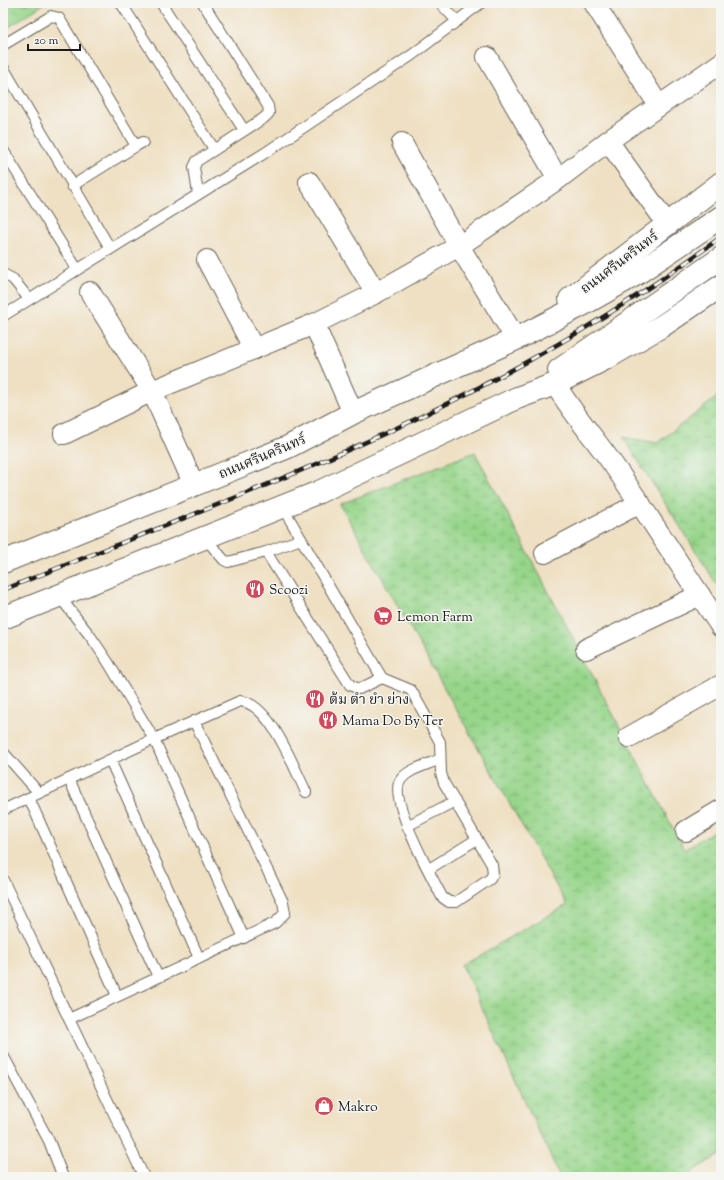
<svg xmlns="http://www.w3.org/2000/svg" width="724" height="1180" viewBox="0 0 724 1180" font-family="'Sorts Mill Goudy','Noto Serif Thai',serif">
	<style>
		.wetland { fill: url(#wetland-marsh); stroke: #597853 }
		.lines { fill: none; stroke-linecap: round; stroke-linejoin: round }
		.service-casing { stroke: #666156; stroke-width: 12 }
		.minor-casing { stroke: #666156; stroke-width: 22 }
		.primary-casing { stroke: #666156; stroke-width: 24 }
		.service { stroke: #fff; stroke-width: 10 }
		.minor { stroke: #fff; stroke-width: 20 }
		.primary { stroke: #fff; stroke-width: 22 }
		.rail-casing { stroke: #1c1c1c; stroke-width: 4.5 }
		.rail { stroke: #f6f6f2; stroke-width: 3; stroke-dasharray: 9; stroke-linecap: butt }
		.labels { text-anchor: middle; stroke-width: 3; stroke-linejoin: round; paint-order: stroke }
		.street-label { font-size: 14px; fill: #1c1c1c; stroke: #f6f6f2 }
		.poi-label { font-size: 14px; fill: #1c1c1c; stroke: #f6f6f2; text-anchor: start }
	</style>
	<defs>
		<pattern id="wetland-marsh" width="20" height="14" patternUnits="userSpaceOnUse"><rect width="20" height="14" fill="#96d58a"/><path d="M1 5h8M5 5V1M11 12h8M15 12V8" fill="none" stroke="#81b676"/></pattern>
	</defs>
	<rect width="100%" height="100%" fill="#f6f6f2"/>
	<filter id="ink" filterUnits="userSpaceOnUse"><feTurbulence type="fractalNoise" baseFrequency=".025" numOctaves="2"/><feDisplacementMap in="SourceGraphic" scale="8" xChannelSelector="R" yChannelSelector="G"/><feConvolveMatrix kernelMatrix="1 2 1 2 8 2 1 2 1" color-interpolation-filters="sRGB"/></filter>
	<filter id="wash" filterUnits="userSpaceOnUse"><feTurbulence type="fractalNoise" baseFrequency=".012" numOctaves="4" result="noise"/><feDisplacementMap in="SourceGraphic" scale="16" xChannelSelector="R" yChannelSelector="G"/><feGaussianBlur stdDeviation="0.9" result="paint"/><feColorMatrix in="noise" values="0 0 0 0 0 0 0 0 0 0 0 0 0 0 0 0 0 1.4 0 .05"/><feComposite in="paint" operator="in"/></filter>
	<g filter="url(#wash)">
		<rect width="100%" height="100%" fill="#efe0c3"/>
		<!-- wetland -->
		<g class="wetland">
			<path d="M8 3H45L3 31V7Z"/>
			<path d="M721 394V591L623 437 657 443Z"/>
			<path d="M475 452 684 849 721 827V1154L683 1177H560L462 965 567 905 340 504Z"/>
		</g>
	</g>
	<g filter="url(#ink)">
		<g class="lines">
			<defs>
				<g id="service">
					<path d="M121 3 214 149"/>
					<path d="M161 3 244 130"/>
					<path d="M440 3 457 21"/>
					<path d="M3 45 48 18 51 16 59 18 136 146 143 142"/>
					<path d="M3 67 110 248"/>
					<path d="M3 150 77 269"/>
					<path d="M72 186 136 146"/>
					<path d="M198 194 194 167 197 161 264 118 269 113 268 106 203 3"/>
					<path d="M3 274 13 279 29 299"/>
					<path d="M3 316 268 151 412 55 481 3"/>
					<path d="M282 506 382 678 411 690 440 742 441 773 444 783 492 865 493 874 490 879 456 902H449L442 897C432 877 388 799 400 781 407 769 428 765 440 759"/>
					<path d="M205 538 224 560 228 562 266 552 350 685 359 689 382 678"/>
					<path d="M266 552 301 539"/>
					<path d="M59 596 91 637 108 662 154 739 244 938"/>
					<path d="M3 752 39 793"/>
					<path d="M110 760 199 958"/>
					<path d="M69 779 158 977"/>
					<path d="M29 798 117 996"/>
					<path d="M3 810 154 739 240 701C270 703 294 768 306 792"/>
					<path d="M407 826 455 801"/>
					<path d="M429 869 477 839"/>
					<path d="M3 880 144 1177"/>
					<path d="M69 1019 275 923 285 913 283 902 194 721"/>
					<path d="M3 1055 49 1141 63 1177"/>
				</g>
				<g id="minor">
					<path d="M594 3 659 106"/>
					<path d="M487 57 558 179 608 141"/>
					<path d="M402 143 459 246 516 339"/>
					<path d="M309 182 376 293"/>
					<path d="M668 225 608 141 721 63"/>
					<path d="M207 260 254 349"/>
					<path d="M90 292 152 391 194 485"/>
					<path d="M314 324 353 413"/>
					<path d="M555 384C573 414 597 441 617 470 653 522 686 575 721 627"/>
					<path d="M64 434 152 391 314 324 376 293 459 246 558 179"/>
					<path d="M545 553 640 503"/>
					<path d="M586 649 700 595"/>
					<path d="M629 737 721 685"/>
					<path d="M686 831 721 810"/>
				</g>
				<g id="primary">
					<path d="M570 299 721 183"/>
					<path d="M559 370 721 258"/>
					<path d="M3 562 288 447 353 413 516 339 584 304 635 275 721 217"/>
					<path d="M3 618 319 492 517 398 555 384 607 358 662 326 721 286"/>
				</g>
			</defs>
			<!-- service casing -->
			<use href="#service" class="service-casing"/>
			<!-- minor casing -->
			<use href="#minor" class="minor-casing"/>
			<!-- primary casing -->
			<use href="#primary" class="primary-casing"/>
			<!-- service -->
			<use href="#service" class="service"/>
			<!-- minor -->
			<use href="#minor" class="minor"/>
			<!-- primary -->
			<use href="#primary" class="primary"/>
			<defs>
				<path id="rail" d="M3 590C144 533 287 481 424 415 528 365 628 306 721 237"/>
			</defs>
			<!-- rail casing -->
			<use href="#rail" class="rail-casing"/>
			<!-- rail -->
			<use href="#rail" class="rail"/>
		</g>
	</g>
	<!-- icons -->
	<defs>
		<symbol id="restaurant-disc" viewBox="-11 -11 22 22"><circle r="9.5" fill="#d1495b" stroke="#f6f6f2"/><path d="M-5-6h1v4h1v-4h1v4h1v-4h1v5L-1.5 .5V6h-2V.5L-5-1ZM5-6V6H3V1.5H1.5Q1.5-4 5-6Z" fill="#fff"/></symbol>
		<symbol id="supermarket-disc" viewBox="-11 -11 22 22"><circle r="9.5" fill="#d1495b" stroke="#f6f6f2"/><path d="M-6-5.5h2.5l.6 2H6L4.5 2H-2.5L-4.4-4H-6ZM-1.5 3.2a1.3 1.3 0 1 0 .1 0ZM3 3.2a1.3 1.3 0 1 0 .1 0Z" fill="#fff"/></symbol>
		<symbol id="shop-disc" viewBox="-11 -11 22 22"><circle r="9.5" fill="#d1495b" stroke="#f6f6f2"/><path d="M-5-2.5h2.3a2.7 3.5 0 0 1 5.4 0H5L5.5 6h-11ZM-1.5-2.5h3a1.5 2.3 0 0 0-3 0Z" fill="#fff"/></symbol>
	</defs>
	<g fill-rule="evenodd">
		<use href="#restaurant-disc" x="244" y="578" width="22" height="22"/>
		<use href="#supermarket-disc" x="372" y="605" width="22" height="22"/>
		<use href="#restaurant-disc" x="304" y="688" width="22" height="22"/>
		<use href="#restaurant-disc" x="317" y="709" width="22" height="22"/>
		<use href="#shop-disc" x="313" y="1095" width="22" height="22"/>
	</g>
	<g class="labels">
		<!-- street labels -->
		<g class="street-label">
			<text transform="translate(619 262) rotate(-37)" y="5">ถนนศรีนครินทร์</text>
			<text transform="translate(262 456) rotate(-23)" y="5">ถนนศรีนครินทร์</text>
		</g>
		<!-- poi labels -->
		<g class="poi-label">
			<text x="269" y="594">Scoozi</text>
			<text x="397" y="621">Lemon Farm</text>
			<text x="329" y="704">ต้ม ตำ ยำ ย่าง</text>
			<text x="342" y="725">Mama Do By Ter</text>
			<text x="338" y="1111">Makro</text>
		</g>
	</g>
	<!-- margin -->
	<rect width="724" height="1180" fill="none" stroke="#f6f6f2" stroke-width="16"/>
	<!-- scale -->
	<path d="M28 44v6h52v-6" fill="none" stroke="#1c1c1c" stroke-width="2"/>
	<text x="34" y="44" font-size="12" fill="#1c1c1c" stroke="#f6f6f2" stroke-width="3" paint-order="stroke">20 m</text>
</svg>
